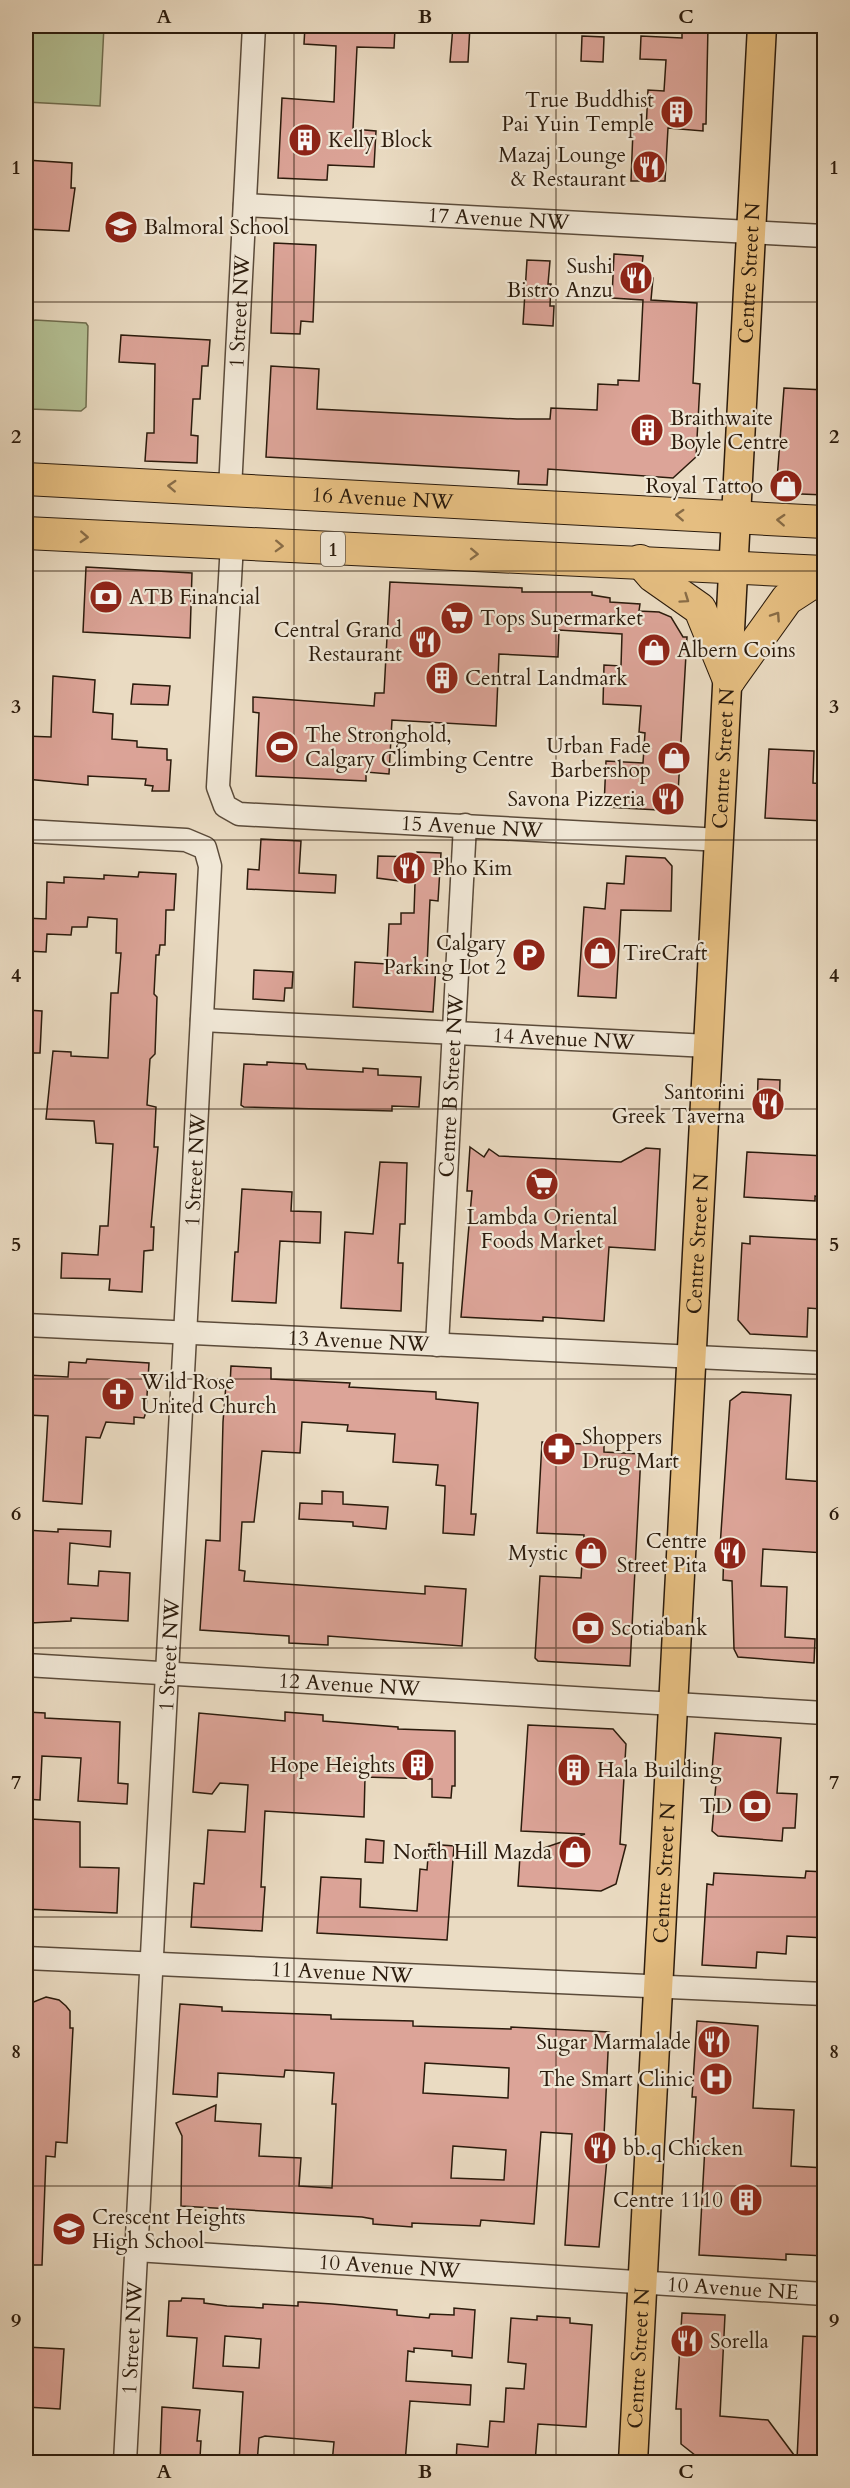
<svg xmlns="http://www.w3.org/2000/svg" width="850" height="2488" viewBox="0 0 850 2488" font-family="Cardo,serif">
	<style>
		.green { fill: #b4c195; stroke: #706e50; stroke-width: 1.5 }
		.building { fill: #dca498; stroke: #2b1b0c; stroke-width: 1.5; fill-rule: evenodd }
		.lines { fill: none; stroke-linecap: round; stroke-linejoin: round }
		.minor-casing { stroke: #5b4b3a; stroke-width: 25 }
		.major-casing { stroke: #2b1b0c; stroke-width: 31 }
		.highway-casing { stroke: #2b1b0c; stroke-width: 34 }
		.minor { stroke: #f1e8d7; stroke-width: 22 }
		.major { stroke: #e5be81; stroke-width: 28 }
		.highway { stroke: #e5be81; stroke-width: 32 }
		.oneway { stroke: #886c46 }
		.grid { fill: none; stroke: #2b1b0c; stroke-width: 1.5; stroke-opacity: 0.55 }
		.labels { text-anchor: middle; stroke-width: 4.5; stroke-linejoin: round; paint-order: stroke }
		.shield { fill: #f1e8d7; stroke: #665849; stroke-width: 1.5 }
		.shield-label { font-size: 20px; font-weight: bold; fill: #2b1b0c }
		.poi-label { font-size: 21px; fill: #2b1b0c; stroke: #f1e8d7; text-anchor: end }
		.street-label { font-size: 21px; fill: #2b1b0c; stroke: #f1e8d7 }
		.neatline { fill: none; stroke: #2b1b0c; stroke-width: 2 }
		.grid-label { font-size: 20px; text-anchor: middle; font-weight: bold; fill: #2b1b0c }
	</style>
	<rect width="100%" height="100%" fill="#eadbc2"/>
	<filter id="stains"><feTurbulence type="fractalNoise" baseFrequency=".00333" numOctaves="4"/><feColorMatrix values="0 0 0 0 .2 0 0 0 0 .09 0 0 0 0 .02 0 0 0 .5 -.17"/></filter>
	<radialGradient id="worn" r=".72"><stop offset=".6" stop-color="#630" stop-opacity="0"/><stop offset="1" stop-color="#630" stop-opacity=".3"/></radialGradient>
	<!-- green -->
	<g class="green">
		<path d="M26 26H104L100 106 26 102Z"/>
		<path d="M35 320 86 323 88 326 86 407 81 411 30 409 26 404 29 323Z"/>
	</g>
	<!-- building -->
	<g class="building">
		<path d="M305 26H379V28H395L394 48 357 47 353 129 376 131 374 167 328 165 327 180H322L278 178 282 98 334 102 336 46 304 44Z"/>
		<path d="M453 26H470L468 62H450Z"/>
		<path d="M682 26H708L706 124H703V131L668 128 665 181H631L633 130 646 131 648 90 664 91 666 60 640 59 641 36 682 38Z"/>
		<path d="M582 36 604 37 603 62 581 61Z"/>
		<path d="M26 160 72 163 71 188H75L69 231 26 229Z"/>
		<path d="M274 243 316 245 313 322 301 321 300 334 271 333Z"/>
		<path d="M614 254 643 256 642 265 653 278 651 300 697 303 693 383 700 384 696 457 673 478 548 469 547 485 518 484 519 471 266 457 271 366 319 369 317 409 517 419H550L551 408 597 410 598 384 618 385V380L639 381 643 300 612 298Z"/>
		<path d="M527 260 550 261 548 284H551L550 306H554L553 326 523 324Z"/>
		<path d="M121 335 210 340 208 366H202L200 399H193L191 435 198 436 197 463 145 461 147 433H154L155 364 119 362Z"/>
		<path d="M784 388 825 390V495L776 493Z"/>
		<path d="M86 567 192 573 190 638 83 632Z"/>
		<path d="M390 582 522 588V592H592V595L610 598V602L640 604 639 611 659 612 671 617 683 637H687L677 811 604 807 606 761 643 763 645 733 639 732 641 706 603 704 604 665 621 666 622 634 559 630 558 657 499 654 496 726 392 720 389 774 366 772V781L256 776 259 713 253 712V697L374 706 375 693H384Z"/>
		<path d="M53 676 95 680 93 712 113 714 112 739 137 741V747L167 749V760H171L169 791H152L153 786 145 785 146 779 88 776V785L26 779V736L51 737Z"/>
		<path d="M133 684 170 686 168 705 131 704Z"/>
		<path d="M769 749 814 751 813 783 825 784V821L765 818Z"/>
		<path d="M261 839 301 841 299 873 336 875 335 893 247 889 248 869 259 870Z"/>
		<path d="M417 852 441 853 438 901 430 900 427 966H436L433 1012 353 1007 355 962 387 964 389 924H401V913H414L415 883 377 878 378 856 417 857Z"/>
		<path d="M626 856 665 858 672 866 671 911 621 910 616 998 578 996 584 907 605 909 607 883 624 884Z"/>
		<path d="M139 872 176 874 174 910H166L165 945H160L159 955H156L154 994 157 997 155 1054 150 1059 147 1105 156 1107 154 1147H158L151 1227H154L153 1250 144 1251 142 1292 109 1290 110 1279 61 1278 62 1253 98 1255 100 1226H108L113 1144 96 1143 94 1121 46 1119 53 1051 71 1052V1056L108 1058 111 993H118L121 953H116L117 919 88 917 87 927H72L71 935 47 934 46 952 26 951V918L46 919 47 882 64 883V877L104 879V875L138 877Z"/>
		<path d="M254 970 293 972 292 988H285L284 1001 253 999Z"/>
		<path d="M26 1010 42 1011 40 1053H26Z"/>
		<path d="M267 1062 305 1064 307 1069 363 1072V1068L378 1069V1075L421 1077 419 1107 392 1106V1111L244 1107 241 1105 244 1064 267 1065Z"/>
		<path d="M758 1079 780 1080 779 1114 757 1113Z"/>
		<path d="M470 1147 484 1157 489 1149 499 1156 621 1162 646 1148 660 1149 655 1250 609 1247 604 1321 543 1317V1321L461 1317 472 1191H467Z"/>
		<path d="M747 1152 825 1156V1197L815 1196V1201L744 1197Z"/>
		<path d="M380 1162 407 1163 405 1224H400L398 1263H403L401 1311 341 1308 345 1232 373 1234Z"/>
		<path d="M242 1189 292 1192 291 1211 321 1212 320 1243 280 1241 276 1303 232 1301 235 1252H238Z"/>
		<path d="M750 1236 825 1240 821 1309 808 1308 807 1337 750 1334 738 1320 742 1243 750 1244Z"/>
		<path d="M87 1359 149 1363 146 1412 144 1418 134 1417V1424L106 1422 100 1438 86 1437 82 1504 43 1501 48 1416 26 1415V1375L68 1377 69 1362 86 1363Z"/>
		<path d="M231 1366 271 1368V1379L350 1383 349 1387 436 1392V1399L478 1403 471 1514H476L474 1535 443 1533 445 1489V1486L436 1485 438 1465 393 1462 395 1434 347 1431 348 1425 302 1422 300 1453 262 1451 254 1522H242L239 1570 245 1571 244 1581 425 1594V1586L466 1589 462 1646 328 1636V1645L289 1643V1636L200 1630 206 1540 220 1541 223 1422 226 1384 230 1385Z"/>
		<path d="M742 1392 791 1395 786 1479 825 1482V1553L763 1549 761 1586 787 1587 785 1637 815 1639 814 1663 738 1657 734 1649 732 1581 723 1580 724 1547H720L730 1401Z"/>
		<path d="M542 1442 604 1445V1452L641 1454 630 1666 538 1661 535 1658 540 1576 581 1578 584 1535 537 1533Z"/>
		<path d="M322 1491 343 1492V1504L388 1507 386 1529 353 1526V1522L299 1519 300 1503 322 1504Z"/>
		<path d="M58 1529 111 1531 110 1547 70 1543 68 1584 98 1586 99 1571 130 1573 128 1621 71 1618V1621L30 1623V1616L26 1615V1530L58 1532Z"/>
		<path d="M26 1712 45 1713V1718L120 1722 118 1783 128 1784 127 1804 78 1801 81 1758 42 1756 40 1800 26 1799Z"/>
		<path d="M285 1712 323 1715V1721L398 1727V1729L455 1731V1786H452L451 1798 432 1797V1779L365 1777 364 1817 265 1811 261 1887H265L262 1931 191 1927 194 1883 204 1884 208 1830 245 1832 248 1785 220 1783 212 1794 193 1792 199 1713 285 1721Z"/>
		<path d="M528 1725 613 1729 626 1744 620 1844 626 1845 616 1884 601 1891 518 1886 520 1856 585 1834 521 1831Z"/>
		<path d="M715 1733 781 1738 777 1793 797 1794 795 1828H783L782 1841 718 1836 712 1831 716 1783H711Z"/>
		<path d="M31 1819 80 1822V1867L119 1868 117 1913 26 1909V1856H29Z"/>
		<path d="M366 1839 384 1841 383 1863 365 1862Z"/>
		<path d="M429 1844 454 1846 447 1940 317 1933 321 1877 361 1879 360 1907 417 1911 420 1869 427 1870Z"/>
		<path d="M806 1871 825 1872V1938L787 1936 786 1954 757 1952 756 1968 702 1965 707 1884 713 1885 714 1873 805 1878Z"/>
		<path d="M46 1997 59 2000 66 2006 70 2011V2028H73L67 2143 56 2142 55 2157 46 2156 42 2265H26V2005Z"/>
		<path d="M180 2004 222 2007V2011L331 2015V2019L413 2021V2026L511 2029V2027L609 2032 604 2136H609L599 2247 565 2245 572 2134 541 2132 534 2224 481 2220 480 2226 412 2223V2227L373 2224V2219L362 2217 181 2206 182 2136 176 2123 216 2105 215 2121 261 2124 259 2156 301 2158 299 2186 332 2188 336 2104H332L334 2073 285 2070 284 2077 218 2073 217 2097 173 2094ZM425 2063 509 2068 508 2098 423 2093ZM453 2146 506 2150 504 2180 451 2178Z"/>
		<path d="M697 2021 758 2026 753 2108 794 2110 791 2166 825 2168V2256L786 2254V2260L699 2255 705 2146 693 2145 696 2097H692Z"/>
		<path d="M182 2298 204 2299V2303L227 2306 263 2308V2304L298 2306V2302H302L332 2304 397 2310V2315L429 2318 430 2314 454 2315V2308L475 2310 472 2358 452 2356V2351L414 2348V2352L408 2351 406 2381 471 2385 470 2405 410 2401 405 2463H332L334 2442 265 2436 259 2438 257 2463H239L243 2392 193 2388 197 2338 167 2336 169 2301H181ZM225 2336 261 2339 259 2368 223 2366Z"/>
		<path d="M682 2313 725 2315 720 2416 768 2420 797 2459 803 2336 825 2337V2388H822L819 2445 825 2446V2463H705L681 2444V2409H676Z"/>
		<path d="M537 2316 570 2318V2323L592 2325 586 2427 538 2424 535 2463H456L457 2444 488 2447 490 2421 504 2422 506 2388 524 2389 526 2364 508 2362 511 2318 537 2320Z"/>
		<path d="M26 2347 64 2349 60 2409 26 2407Z"/>
		<path d="M162 2407 200 2410 197 2441H201L200 2457 195 2456V2463H160Z"/>
	</g>
	<g class="lines">
		<defs>
			<g id="minor">
				<path id="s1" d="M245 205 824 236"/>
				<path id="s2" d="M230 489 254 26"/>
				<path id="s3" d="M232 544 218 787 225 806 239 814 721 840"/>
				<path d="M26 831 186 840 205 848 210 866 125 2462"/>
				<path id="s4" d="M202 1020 708 1046"/>
				<path id="s5" d="M26 1325 824 1363"/>
				<path id="s6" d="M437 1345 465 825"/>
				<path id="s7" d="M26 1665 824 1713"/>
				<path id="s8" d="M26 1958 824 1994"/>
				<path id="s9" d="M136 2250 824 2294"/>
			</g>
			<g id="major">
				<path id="s10" d="M633 2462 762 26"/>
			</g>
			<g id="highway">
				<path id="s11" d="M26 479 824 522"/>
				<path d="M26 533 824 572"/>
				<path d="M640 561 653 576 700 609 729 680"/>
				<path d="M729 680 787 599 824 575"/>
			</g>
		</defs>
		<!-- minor casing -->
		<use href="#minor" class="minor-casing"/>
		<!-- major casing -->
		<use href="#major" class="major-casing"/>
		<!-- highway casing -->
		<use href="#highway" class="highway-casing"/>
		<!-- minor -->
		<use href="#minor" class="minor"/>
		<!-- major -->
		<use href="#major" class="major"/>
		<!-- highway -->
		<use href="#highway" class="highway"/>
	</g>
	<!-- one-way arrows -->
	<defs><path id="oneway-chevron" d="M-2-3.5L2.5 0L-2 3.5" fill="none" stroke-width="1.6" stroke-linecap="round" stroke-linejoin="round" transform="scale(1.5)"/></defs>
	<g class="oneway">
		<use href="#oneway-chevron" transform="translate(172 486) rotate(-177)"/>
		<use href="#oneway-chevron" transform="translate(680 515) rotate(-177)"/>
		<use href="#oneway-chevron" transform="translate(781 520) rotate(-177)"/>
		<use href="#oneway-chevron" transform="translate(84 537) rotate(3)"/>
		<use href="#oneway-chevron" transform="translate(279 546) rotate(2)"/>
		<use href="#oneway-chevron" transform="translate(474 554) rotate(2)"/>
		<use href="#oneway-chevron" transform="translate(685 599) rotate(35)"/>
		<use href="#oneway-chevron" transform="translate(776 616) rotate(-56)"/>
	</g>
	<!-- grid -->
	<path class="grid" d="M294 26V2462M556 26V2462M26 302H824M26 571H824M26 840H824M26 1109H824M26 1379H824M26 1648H824M26 1917H824M26 2186H824"/>
	<!-- icons -->
	<defs>
		<symbol id="building-disc" viewBox="-11 -11 22 22"><circle r="9.5" fill="#8f2418" stroke="#f1e8d7"/><path d="M-4-6H4V6H1V3H-1V6H-4ZM-2.5-4.3h1.7v1.8h-1.7ZM.8-4.3h1.7v1.8H.8ZM-2.5-1h1.7V.8h-1.7ZM.8-1h1.7V.8H.8Z" fill="#fff"/></symbol>
		<symbol id="restaurant-disc" viewBox="-11 -11 22 22"><circle r="9.5" fill="#8f2418" stroke="#f1e8d7"/><path d="M-5-6h1v4h1v-4h1v4h1v-4h1v5L-1.5 .5V6h-2V.5L-5-1ZM5-6V6H3V1.5H1.5Q1.5-4 5-6Z" fill="#fff"/></symbol>
		<symbol id="school-disc" viewBox="-11 -11 22 22"><circle r="9.5" fill="#8f2418" stroke="#f1e8d7"/><path d="M0-5L7-2L0 1L-7-2ZM-4 1L0 2.5L4 1V4Q0 6-4 4Z" fill="#fff"/></symbol>
		<symbol id="shop-disc" viewBox="-11 -11 22 22"><circle r="9.5" fill="#8f2418" stroke="#f1e8d7"/><path d="M-5-2.5h2.3a2.7 3.5 0 0 1 5.4 0H5L5.5 6h-11ZM-1.5-2.5h3a1.5 2.3 0 0 0-3 0Z" fill="#fff"/></symbol>
		<symbol id="bank-disc" viewBox="-11 -11 22 22"><circle r="9.5" fill="#8f2418" stroke="#f1e8d7"/><path d="M-6-4H6V4H-6ZM0-2.3a2.3 2.3 0 1 0 0 4.6a2.3 2.3 0 1 0 0-4.6Z" fill="#fff"/></symbol>
		<symbol id="supermarket-disc" viewBox="-11 -11 22 22"><circle r="9.5" fill="#8f2418" stroke="#f1e8d7"/><path d="M-6-5.5h2.5l.6 2H6L4.5 2H-2.5L-4.4-4H-6ZM-1.5 3.2a1.3 1.3 0 1 0 .1 0ZM3 3.2a1.3 1.3 0 1 0 .1 0Z" fill="#fff"/></symbol>
		<symbol id="stadium-disc" viewBox="-11 -11 22 22"><circle r="9.5" fill="#8f2418" stroke="#f1e8d7"/><path d="M0-5a6.5 5 0 1 0 0 10a6.5 5 0 1 0 0-10ZM-3.5-1.8h7v3.6h-7Z" fill="#fff"/></symbol>
		<symbol id="parking-disc" viewBox="-11 -11 22 22"><circle r="9.5" fill="#8f2418" stroke="#f1e8d7"/><path d="M-3.5-5.5H1a3.5 3.5 0 0 1 0 7H-1V5.5H-3.5ZM-1-3.4V-.6H.8a1.4 1.4 0 0 0 0-2.8Z" fill="#fff"/></symbol>
		<symbol id="church-disc" viewBox="-11 -11 22 22"><circle r="9.5" fill="#8f2418" stroke="#f1e8d7"/><path d="M-1.2-6h2.4v3.5h3.3v2.4h-3.3V6h-2.4V-.1h-3.3v-2.4h3.3Z" fill="#fff"/></symbol>
		<symbol id="pharmacy-disc" viewBox="-11 -11 22 22"><circle r="9.5" fill="#8f2418" stroke="#f1e8d7"/><path d="M-2-6h4v4h4v4h-4v4h-4v-4h-4v-4h4Z" fill="#fff"/></symbol>
		<symbol id="hospital-disc" viewBox="-11 -11 22 22"><circle r="9.5" fill="#8f2418" stroke="#f1e8d7"/><path d="M-5-5h3v3.5h4V-5h3V5h-3V1.5h-4V5h-3Z" fill="#fff"/></symbol>
	</defs>
	<g fill-rule="evenodd">
		<use href="#building-disc" x="658" y="93" width="38" height="38"/>
		<use href="#building-disc" x="286" y="121" width="38" height="38"/>
		<use href="#restaurant-disc" x="630" y="148" width="38" height="38"/>
		<use href="#school-disc" x="102" y="208" width="38" height="38"/>
		<use href="#restaurant-disc" x="617" y="259" width="38" height="38"/>
		<use href="#building-disc" x="628" y="411" width="38" height="38"/>
		<use href="#shop-disc" x="767" y="467" width="38" height="38"/>
		<use href="#bank-disc" x="87" y="578" width="38" height="38"/>
		<use href="#supermarket-disc" x="438" y="599" width="38" height="38"/>
		<use href="#restaurant-disc" x="406" y="623" width="38" height="38"/>
		<use href="#shop-disc" x="635" y="631" width="38" height="38"/>
		<use href="#building-disc" x="423" y="659" width="38" height="38"/>
		<use href="#stadium-disc" x="263" y="728" width="38" height="38"/>
		<use href="#shop-disc" x="655" y="739" width="38" height="38"/>
		<use href="#restaurant-disc" x="649" y="780" width="38" height="38"/>
		<use href="#restaurant-disc" x="390" y="849" width="38" height="38"/>
		<use href="#shop-disc" x="581" y="934" width="38" height="38"/>
		<use href="#parking-disc" x="510" y="936" width="38" height="38"/>
		<use href="#restaurant-disc" x="749" y="1085" width="38" height="38"/>
		<use href="#supermarket-disc" x="523" y="1165" width="38" height="38"/>
		<use href="#church-disc" x="99" y="1375" width="38" height="38"/>
		<use href="#pharmacy-disc" x="540" y="1430" width="38" height="38"/>
		<use href="#shop-disc" x="572" y="1534" width="38" height="38"/>
		<use href="#restaurant-disc" x="711" y="1534" width="38" height="38"/>
		<use href="#bank-disc" x="569" y="1609" width="38" height="38"/>
		<use href="#building-disc" x="399" y="1746" width="38" height="38"/>
		<use href="#building-disc" x="555" y="1751" width="38" height="38"/>
		<use href="#bank-disc" x="736" y="1787" width="38" height="38"/>
		<use href="#shop-disc" x="556" y="1833" width="38" height="38"/>
		<use href="#restaurant-disc" x="695" y="2023" width="38" height="38"/>
		<use href="#hospital-disc" x="697" y="2060" width="38" height="38"/>
		<use href="#restaurant-disc" x="581" y="2129" width="38" height="38"/>
		<use href="#building-disc" x="727" y="2181" width="38" height="38"/>
		<use href="#school-disc" x="50" y="2210" width="38" height="38"/>
		<use href="#restaurant-disc" x="668" y="2322" width="38" height="38"/>
	</g>
	<g class="labels">
		<!-- shield labels -->
		<rect class="shield" x="321" y="532" width="24" height="34" rx="4.5"/>
		<g class="shield-label">
			<text x="333" y="556">1</text>
		</g>
		<!-- poi labels -->
		<g class="poi-label">
			<text x="654" y="107">True Buddhist<tspan x="654" dy="24">Pai Yuin Temple</tspan></text>
			<text x="328" y="147" text-anchor="start">Kelly Block</text>
			<text x="626" y="162">Mazaj Lounge<tspan x="626" dy="24">&amp; Restaurant</tspan></text>
			<text x="144" y="234" text-anchor="start">Balmoral School</text>
			<text x="613" y="273">Sushi<tspan x="613" dy="24">Bistro Anzu</tspan></text>
			<text x="670" y="425" text-anchor="start">Braithwaite<tspan x="670" dy="24">Boyle Centre</tspan></text>
			<text x="763" y="493">Royal Tattoo</text>
			<text x="129" y="604" text-anchor="start">ATB Financial</text>
			<text x="480" y="625" text-anchor="start">Tops Supermarket</text>
			<text x="402" y="637">Central Grand<tspan x="402" dy="24">Restaurant</tspan></text>
			<text x="677" y="657" text-anchor="start">Albern Coins</text>
			<text x="465" y="685" text-anchor="start">Central Landmark</text>
			<text x="305" y="742" text-anchor="start">The Stronghold,<tspan x="305" dy="24">Calgary Climbing Centre</tspan></text>
			<text x="651" y="753">Urban Fade<tspan x="651" dy="24">Barbershop</tspan></text>
			<text x="645" y="806">Savona Pizzeria</text>
			<text x="432" y="875" text-anchor="start">Pho Kim</text>
			<text x="506" y="950">Calgary<tspan x="506" dy="24">Parking Lot 2</tspan></text>
			<text x="623" y="960" text-anchor="start">TireCraft</text>
			<text x="745" y="1099">Santorini<tspan x="745" dy="24">Greek Taverna</tspan></text>
			<text x="542" y="1224" text-anchor="middle">Lambda Oriental<tspan x="542" dy="24">Foods Market</tspan></text>
			<text x="141" y="1389" text-anchor="start">Wild Rose<tspan x="141" dy="24">United Church</tspan></text>
			<text x="582" y="1444" text-anchor="start">Shoppers<tspan x="582" dy="24">Drug Mart</tspan></text>
			<text x="707" y="1548">Centre<tspan x="707" dy="24">Street Pita</tspan></text>
			<text x="568" y="1560">Mystic</text>
			<text x="611" y="1635" text-anchor="start">Scotiabank</text>
			<text x="395" y="1772">Hope Heights</text>
			<text x="597" y="1777" text-anchor="start">Hala Building</text>
			<text x="732" y="1813">TD</text>
			<text x="552" y="1859">North Hill Mazda</text>
			<text x="691" y="2049">Sugar Marmalade</text>
			<text x="693" y="2086">The Smart Clinic</text>
			<text x="623" y="2155" text-anchor="start">bb.q Chicken</text>
			<text x="723" y="2207">Centre 1110</text>
			<text x="92" y="2224" text-anchor="start">Crescent Heights<tspan x="92" dy="24">High School</tspan></text>
			<text x="710" y="2348" text-anchor="start">Sorella</text>
		</g>
		<!-- street labels -->
		<g class="street-label">
			<text dy="7" stroke="none"><textPath href="#s1" startOffset="254">17 Avenue NW</textPath></text>
			<text dy="7" stroke="none"><textPath href="#s10" startOffset="2192">Centre Street N</textPath></text>
			<text dy="7" stroke="none"><textPath href="#s2" startOffset="178">1 Street NW</textPath></text>
			<text dy="7" stroke="none"><textPath href="#s11" startOffset="357">16 Avenue NW</textPath></text>
			<text dy="7" stroke="none"><textPath href="#s10" startOffset="1706">Centre Street N</textPath></text>
			<text dy="7" stroke="none"><textPath href="#s3" startOffset="513">15 Avenue NW</textPath></text>
			<text dy="7" stroke="none"><textPath href="#s4" startOffset="362">14 Avenue NW</textPath></text>
			<text dy="7" stroke="none"><textPath href="#s6" startOffset="260">Centre B Street NW</textPath></text>
			<text transform="translate(195 1170) rotate(-87)" y="7">1 Street NW</text>
			<text dy="7" stroke="none"><textPath href="#s10" startOffset="1220">Centre Street N</textPath></text>
			<text dy="7" stroke="none"><textPath href="#s5" startOffset="333">13 Avenue NW</textPath></text>
			<text transform="translate(169 1655) rotate(-87)" y="7">1 Street NW</text>
			<text dy="7" stroke="none"><textPath href="#s7" startOffset="324">12 Avenue NW</textPath></text>
			<text dy="7" stroke="none"><textPath href="#s10" startOffset="590">Centre Street N</textPath></text>
			<text dy="7" stroke="none"><textPath href="#s8" startOffset="316">11 Avenue NW</textPath></text>
			<text dy="7" stroke="none"><textPath href="#s9" startOffset="254">10 Avenue NW</textPath></text>
			<text dy="7" stroke="none"><textPath href="#s9" startOffset="598">10 Avenue NE</textPath></text>
			<text transform="translate(132 2338) rotate(-87)" y="7">1 Street NW</text>
			<text dy="7" stroke="none"><textPath href="#s10" startOffset="104">Centre Street N</textPath></text>
		</g>
	</g>
	<!-- margin -->
	<rect width="850" height="2488" fill="none" stroke="#eadbc2" stroke-width="66"/>
	<rect x="33" y="33" width="784" height="2422" class="neatline"/>
	<g class="grid-label">
		<text x="164" y="23">A</text>
		<text x="425" y="23">B</text>
		<text x="686" y="23">C</text>
		<text x="16" y="174">1</text>
		<text x="834" y="174">1</text>
		<text x="16" y="443">2</text>
		<text x="834" y="443">2</text>
		<text x="16" y="713">3</text>
		<text x="834" y="713">3</text>
		<text x="16" y="982">4</text>
		<text x="834" y="982">4</text>
		<text x="16" y="1251">5</text>
		<text x="834" y="1251">5</text>
		<text x="16" y="1520">6</text>
		<text x="834" y="1520">6</text>
		<text x="16" y="1789">7</text>
		<text x="834" y="1789">7</text>
		<text x="16" y="2058">8</text>
		<text x="834" y="2058">8</text>
		<text x="16" y="2327">9</text>
		<text x="834" y="2327">9</text>
		<text x="164" y="2478">A</text>
		<text x="425" y="2478">B</text>
		<text x="686" y="2478">C</text>
	</g>
	<rect width="100%" height="100%" filter="url(#stains)"/>
	<rect width="100%" height="100%" fill="url(#worn)"/>
</svg>
